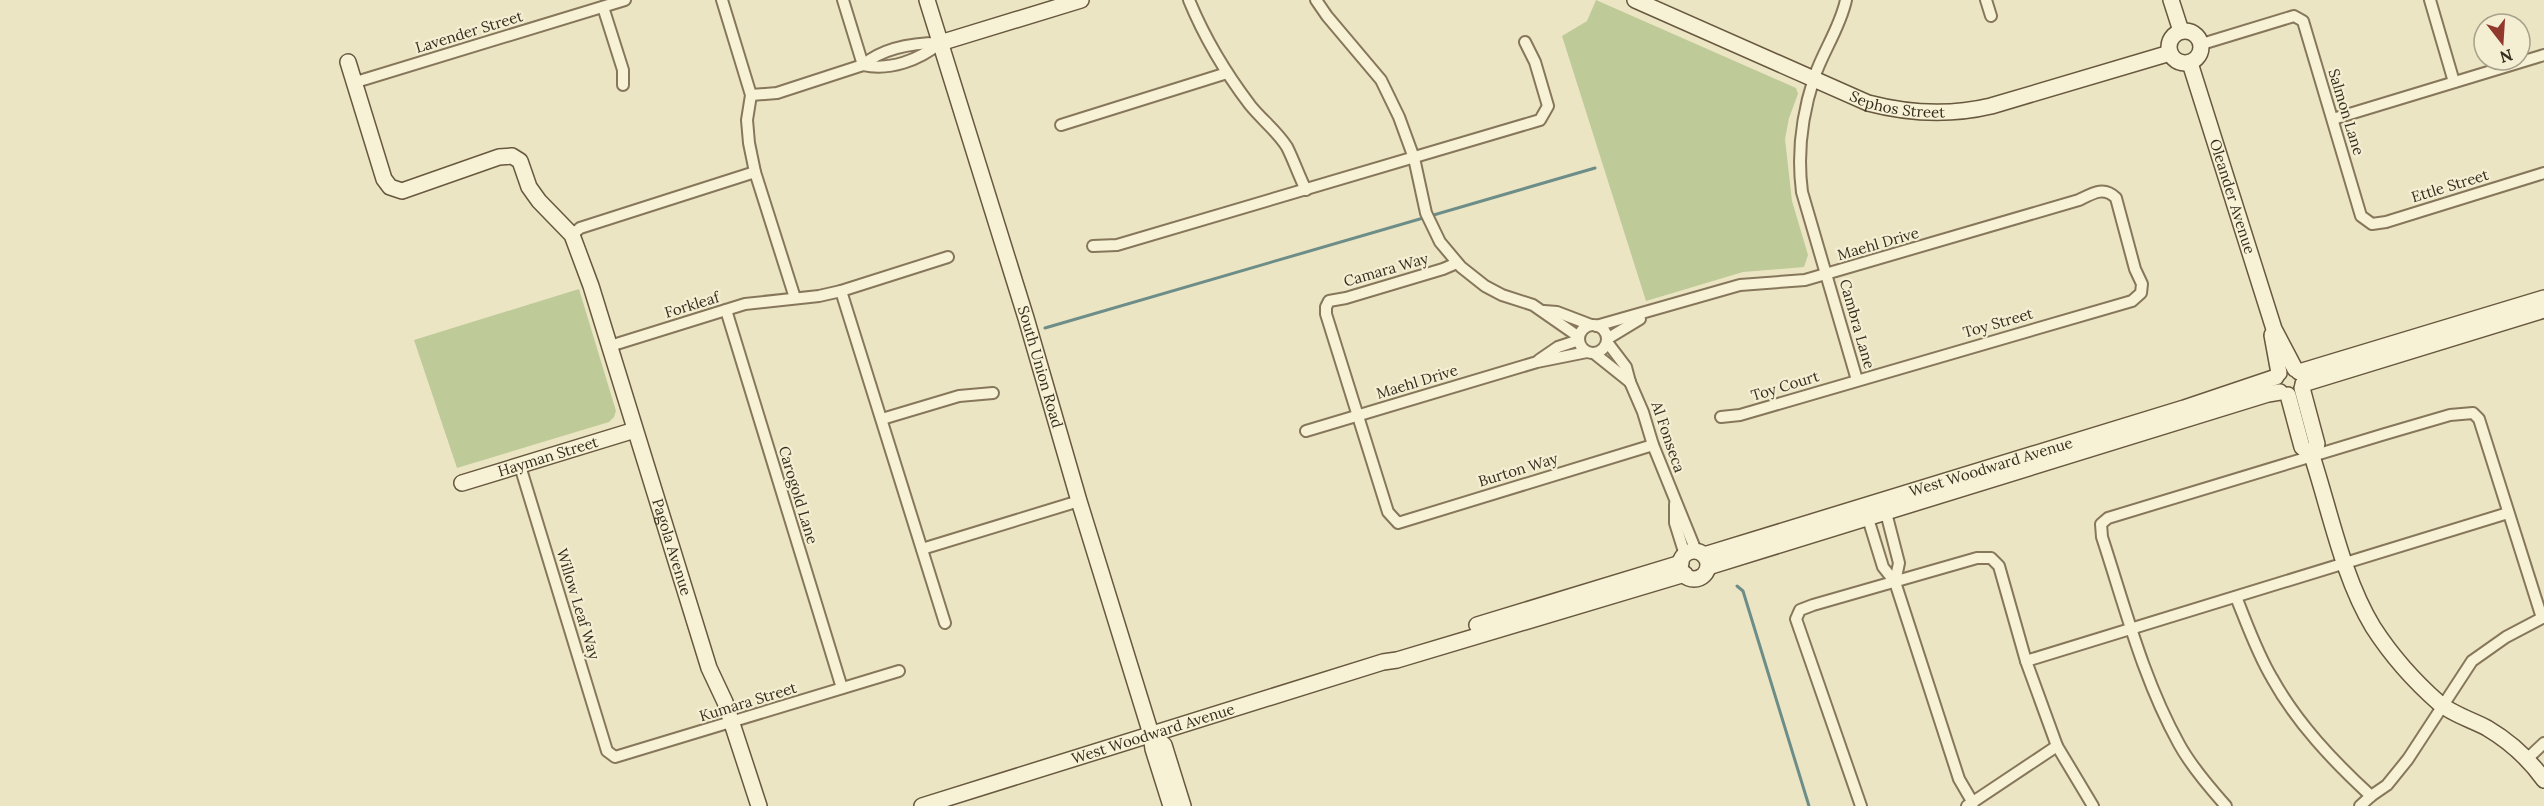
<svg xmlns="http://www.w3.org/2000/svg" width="2544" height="806" viewBox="0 0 2544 806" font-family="Lora,serif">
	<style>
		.green { fill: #beca98 }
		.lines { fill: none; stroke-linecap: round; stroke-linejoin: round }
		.stream { stroke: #6d8d89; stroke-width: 3 }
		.street-casing { stroke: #86775b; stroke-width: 14 }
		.secondary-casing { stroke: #67583e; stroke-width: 18 }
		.street { stroke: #f7f1d6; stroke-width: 10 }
		.secondary { stroke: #f7f1d6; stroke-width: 15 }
		.labels { text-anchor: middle; stroke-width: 4.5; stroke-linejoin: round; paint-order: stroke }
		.street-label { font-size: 15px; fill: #362d1e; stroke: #f4eed3 }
	</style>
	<rect width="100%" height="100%" fill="#ece5c3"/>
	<!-- green -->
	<g class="green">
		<path d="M1596 0 1796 88 1798 94 1789 118 1785 139 1792 201 1808 255 1804 267 1743 272 1646 301 1562 36 1587 21Z"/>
		<path d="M579 289 616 411 614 417 609 422 457 468 414 340Z"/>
	</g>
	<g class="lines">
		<!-- stream -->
		<g class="stream">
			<path d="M1045 328 1595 168"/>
			<path d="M1737 586 1743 591 1809 806"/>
		</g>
		<defs>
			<g id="street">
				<path d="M722 0 751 95 747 120 749 143 755 172 795 298"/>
				<path d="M843 0 863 65"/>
				<path d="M1189 0C1205 39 1225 72 1250 105 1262 120 1277 131 1287 147 1294 161 1299 176 1306 190"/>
				<path d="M1316 0 1327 16 1381 80 1399 117 1414 158 1426 213 1440 242 1461 267 1485 286 1502 295 1533 305 1579 337"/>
				<path d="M1846 0C1840 28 1823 51 1814 78 1802 115 1797 154 1802 192L1857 380"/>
				<path d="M1986 0 1991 16"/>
				<path d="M2430 0 2454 82"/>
				<path d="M603 7 623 70V85"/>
				<path d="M2202 44 2294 16 2303 21 2361 216 2372 224 2386 222 2544 173"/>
				<path d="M863 65C890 71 919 60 940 43"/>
				<path d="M356 82 625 0"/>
				<path d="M751 95 777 93 863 65C884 47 914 43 940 43"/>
				<path d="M2333 119 2544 55"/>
				<path d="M1061 125 1227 73"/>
				<path d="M572 235 580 228 755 172"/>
				<path d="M1093 246 1117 245 1540 120 1548 106 1535 62 1525 42"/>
				<path d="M1457 263 1443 269 1346 298 1329 301 1326 307V314L1388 512 1398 523 1653 445"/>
				<path d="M841 291 945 623"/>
				<path d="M726 310 842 688"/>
				<path d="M1544 311 1557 312 1591 325"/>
				<circle cx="1593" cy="339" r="14"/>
				<path d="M1596 326 1740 285 1805 280 2079 200C2093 193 2104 186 2116 198L2135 269 2142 284 2141 293 2132 301 1740 415 1721 417"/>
				<path d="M1607 339 1640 319"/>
				<path d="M1607 342 1626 367 1630 382 1643 412 1653 445 1696 551"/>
				<path d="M610 346 745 304 819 296 841 291 948 257"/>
				<path d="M1595 354 1630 382"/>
				<path d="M1539 360 1558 347 1579 340"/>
				<path d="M882 419 959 396 993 393"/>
				<path d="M1306 431 1537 362 1587 352"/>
				<path d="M520 466 607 751 615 757 899 671"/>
				<path d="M1675 504V523L1685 555"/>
				<path d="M1866 512 1883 567 1895 582 1899 563 1884 505"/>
				<path d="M922 549 1079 501"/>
				<path d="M1895 582 1959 779 1973 803"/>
				<path d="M2236 597C2247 624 2257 653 2272 678 2297 723 2333 761 2371 796"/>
				<path d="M2026 661 2508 513"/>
				<path d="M2527 759 2544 743"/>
				<path d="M1861 806 1796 619 1800 610 1813 605 1977 558H1991L1999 566 2026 661 2057 746 2093 806"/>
				<path d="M1967 806 2057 746"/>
				<path d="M2226 806C2209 787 2191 766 2179 744 2143 679 2125 607 2102 537L2101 524 2108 518 2385 434 2450 415 2473 413 2479 419 2542 618"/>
				<path d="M2360 806 2371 796 2387 785 2408 759 2472 661 2506 637 2544 617"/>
			</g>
			<g id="secondary">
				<path id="s1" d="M927 0 1026 318 1079 501 1151 734 1153 749 1171 806"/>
				<path id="s2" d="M1635 0 1868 103C1910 114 1949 116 1991 106L2170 53"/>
				<path d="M2171 0 2181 31"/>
				<circle cx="2185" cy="47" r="16"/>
				<path d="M940 43 1081 0"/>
				<path id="s3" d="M348 62 384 179 390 187 402 191 499 157 512 156 520 161 529 187 539 201 572 235 591 286 709 668 725 702 759 806"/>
				<path id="s4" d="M2190 63 2274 329 2295 369"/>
				<path d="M2272 335 2279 373"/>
				<path d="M2299 372 2544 298"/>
				<path d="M2303 384 2544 310"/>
				<path d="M2302 388 2317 444 2312 456"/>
				<path d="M2288 395 2302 447 2312 456C2330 511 2343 578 2373 627 2391 655 2414 681 2439 703 2452 714 2472 720 2487 728 2509 741 2529 759 2544 780"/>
				<path id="s5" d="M462 483 635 430"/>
				<circle cx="1694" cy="565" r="14"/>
				<path id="s6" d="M1704 555 2184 408 2276 377"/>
				<path d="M1708 567 2268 394 2280 392"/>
				<path d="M1477 625 1681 563"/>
				<path d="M1151 734 1164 745 1183 806"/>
				<path id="s7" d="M922 806 1383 662 1397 660 1685 574"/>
			</g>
		</defs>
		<!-- street casing -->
		<use href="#street" class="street-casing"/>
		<!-- secondary casing -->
		<use href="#secondary" class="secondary-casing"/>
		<!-- street -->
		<use href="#street" class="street"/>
		<!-- secondary -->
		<use href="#secondary" class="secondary"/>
	</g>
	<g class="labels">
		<!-- street labels -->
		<g class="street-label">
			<text transform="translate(469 32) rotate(-17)" y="5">Lavender Street</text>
			<text dy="5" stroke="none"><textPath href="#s2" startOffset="284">Sephos Street</textPath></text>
			<text transform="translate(2346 112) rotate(73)" y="5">Salmon Lane</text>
			<text transform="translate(2450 186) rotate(-17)" y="5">Ettle Street</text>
			<text dy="5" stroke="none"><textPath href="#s4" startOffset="140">Oleander Avenue</textPath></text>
			<text transform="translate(1878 244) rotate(-16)" y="5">Maehl Drive</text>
			<text transform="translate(1386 270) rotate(-16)" y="5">Camara Way</text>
			<text transform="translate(692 305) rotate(-17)" y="5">Forkleaf</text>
			<text transform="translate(1998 323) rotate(-16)" y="5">Toy Street</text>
			<text transform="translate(1857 324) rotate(74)" y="5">Cambra Lane</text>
			<text dy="5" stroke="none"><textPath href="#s1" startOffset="384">South Union Road</textPath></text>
			<text transform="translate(1417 382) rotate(-17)" y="5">Maehl Drive</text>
			<text transform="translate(1785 386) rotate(-17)" y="5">Toy Court</text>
			<text transform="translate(1668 437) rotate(71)" y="5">Al Fonseca</text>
			<text dy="5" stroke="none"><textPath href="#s5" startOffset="90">Hayman Street</textPath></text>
			<text dy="5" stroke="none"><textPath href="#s6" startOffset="300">West Woodward Avenue</textPath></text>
			<text transform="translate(1518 470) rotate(-17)" y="5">Burton Way</text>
			<text transform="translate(798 495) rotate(73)" y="5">Carogold Lane</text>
			<text dy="5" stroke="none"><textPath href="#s3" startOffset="690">Pagola Avenue</textPath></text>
			<text transform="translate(578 604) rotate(73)" y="5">Willow Leaf Way</text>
			<text transform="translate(748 702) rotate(-17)" y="5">Kumara Street</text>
			<text dy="5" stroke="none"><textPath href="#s7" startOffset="242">West Woodward Avenue</textPath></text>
		</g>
	</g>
	<!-- north arrow -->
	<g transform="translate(2502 42) rotate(163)"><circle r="28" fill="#f4eed3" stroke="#a8a18b" stroke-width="1.5"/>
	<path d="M0-4.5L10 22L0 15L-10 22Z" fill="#92392d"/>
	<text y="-9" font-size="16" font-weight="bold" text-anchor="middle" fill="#362d1e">N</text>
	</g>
</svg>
